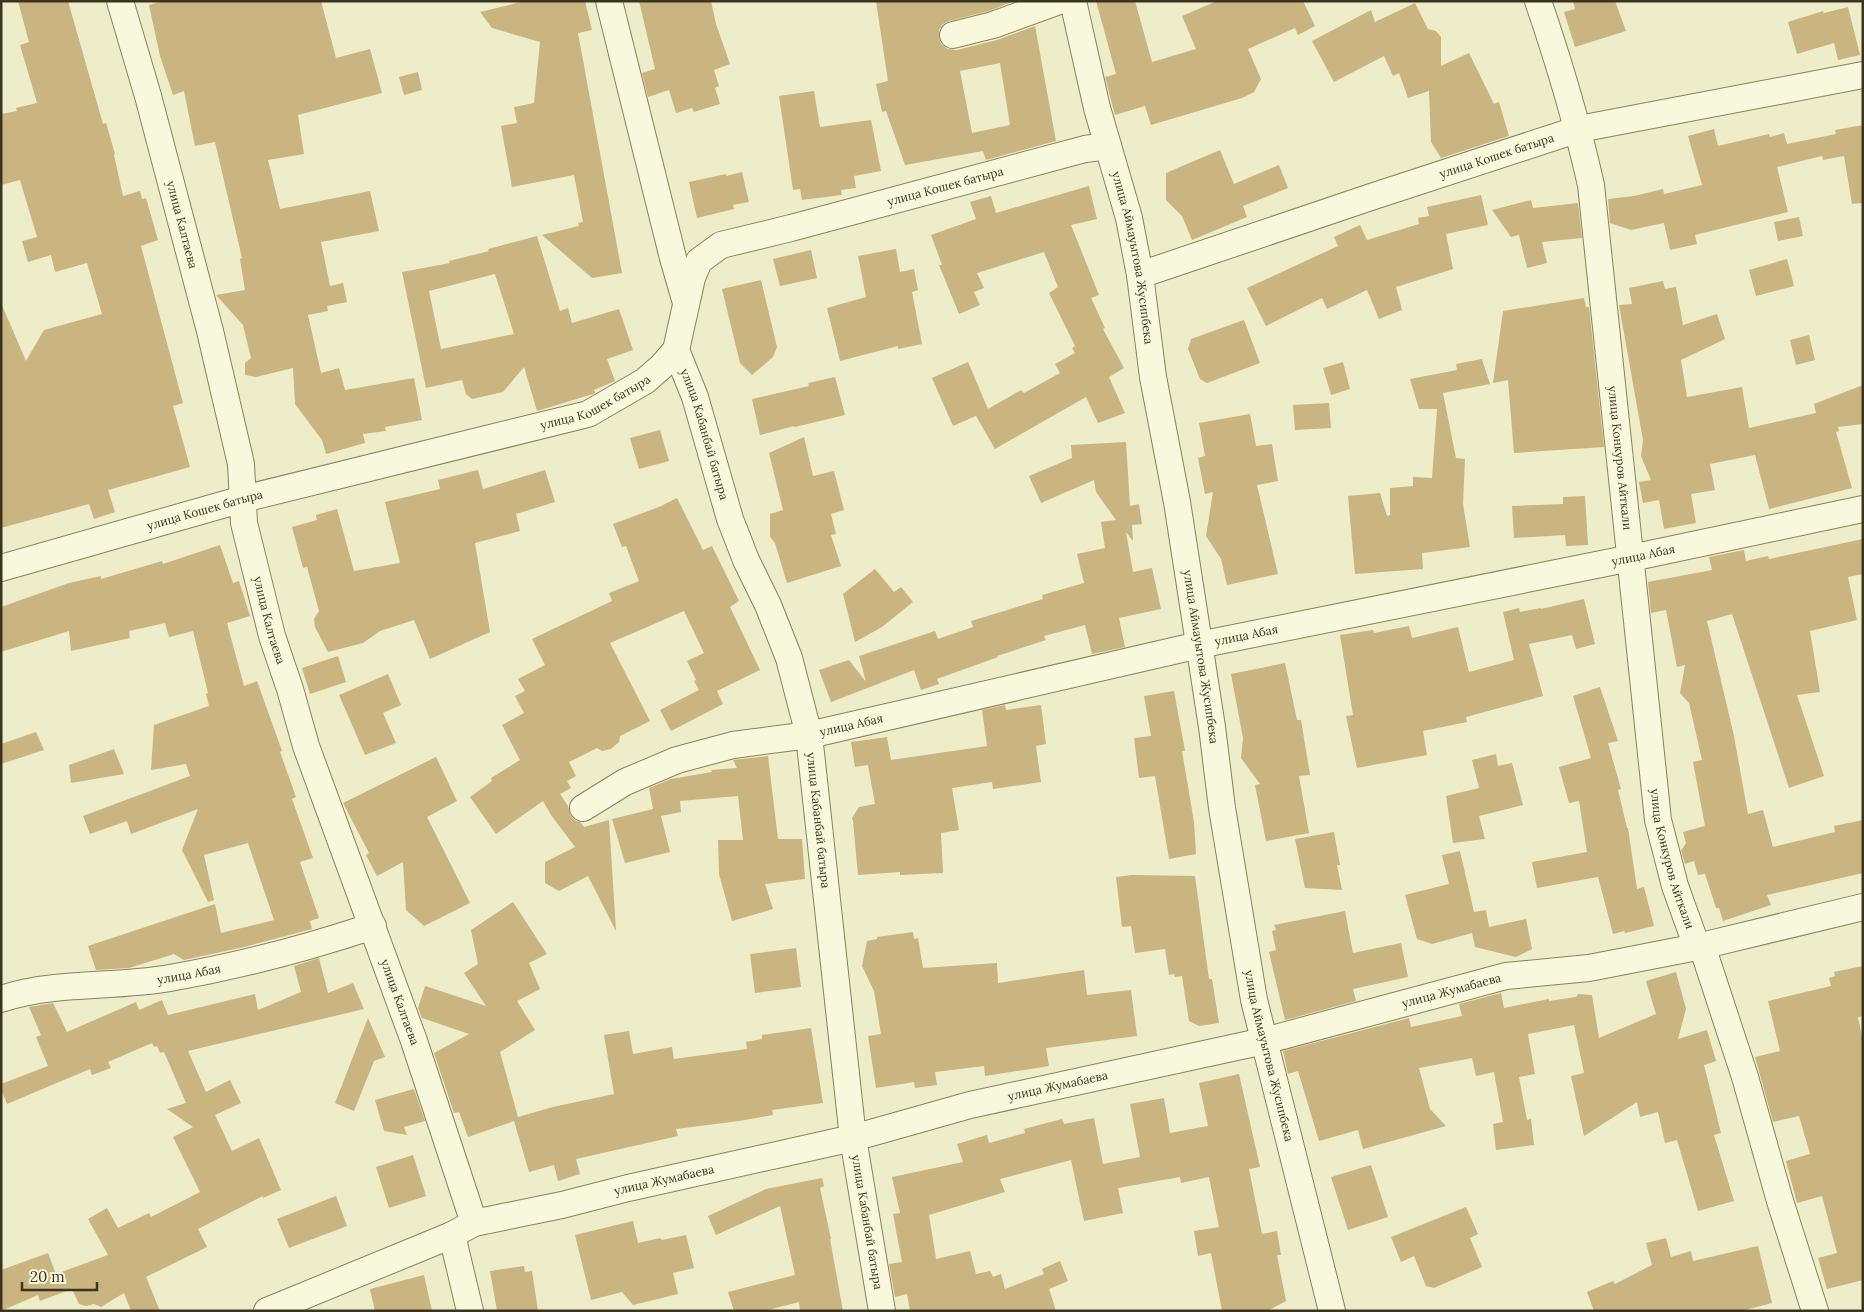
<svg xmlns="http://www.w3.org/2000/svg" width="1864" height="1312" viewBox="0 0 1864 1312" font-family="Lora,serif">
	<style>
		.building { fill: #cab480; fill-rule: evenodd }
		.lines { fill: none; stroke-linecap: round; stroke-linejoin: round }
		.minor-casing { stroke: #89815e; stroke-width: 28 }
		.minor { stroke: #f8f8dc; stroke-width: 26 }
		.labels { text-anchor: middle; stroke-width: 4.5; stroke-linejoin: round; paint-order: stroke }
		.street-label { font-size: 12px; fill: #3a3421; stroke: #f5f5d8 }
	</style>
	<rect width="100%" height="100%" fill="#ededc9"/>
	<!-- building -->
	<g class="building">
		<path d="M18 1H68L103 124 106 123 115 154 114 155 123 196 140 191 142 199 146 198 158 240 141 246 183 403 173 406 190 467 108 490 115 512 94 519 89 504 1 528V303L26 361 44 330 102 314 87 263 55 272 51 255 28 262 22 241 37 237 20 180 1 185V114L17 111 16 108 37 103 20 45 29 42Z"/>
		<path d="M164 1H321L336 58 370 49 382 93 298 115 304 154 268 160 280 209 370 191 379 231 321 242 330 286 343 283 347 302 327 306 328 311 308 315 321 373 339 368 345 390 414 378 422 420 385 427 386 431 363 434 365 443 326 454 322 440 295 404 293 368 256 377 245 375V363L251 358 243 325 216 295 245 290 240 259 242 258 215 142 195 146 184 91 173 95 160 56 149 5Z"/>
		<path d="M525 1H585L592 30 578 33 622 273 592 278 542 235 579 226 578 223 583 222 574 175 512 187 501 126 517 123 514 107 534 103 540 42 492 28 480 12Z"/>
		<path d="M639 1H711L716 24 730 64 714 70 719 86 715 88 720 104 694 112 692 108 676 113 669 90 648 97 642 73 655 69Z"/>
		<path d="M876 1H1014L989 11 949 21 943 24 939 30V39L942 45 948 49 957 50 997 40 1035 26 1056 141 986 160 983 151 905 165 886 111 882 112 876 84 888 81ZM1000 63 1010 125 972 133 960 71Z"/>
		<path d="M1096 1H1135L1152 62 1196 49 1182 16 1217 1H1303L1315 26 1298 35 1295 28 1248 49 1261 79 1254 92 1242 98 1151 125 1145 106 1115 115 1105 77 1116 74Z"/>
		<path d="M1573 1H1615L1626 31 1575 47 1564 12 1575 9Z"/>
		<path d="M1415 3 1428 29 1436 31 1441 37V66L1469 53 1494 104 1499 102 1509 136 1441 158 1431 142 1429 91 1408 98 1399 73 1393 76 1384 56 1334 82 1312 41 1371 10 1375 22Z"/>
		<path d="M1848 7 1860 55 1838 60 1834 43 1797 54 1788 22 1823 11 1824 13Z"/>
		<path d="M418 72 422 90 404 95 399 77Z"/>
		<path d="M814 91 820 127 871 120 881 171 854 176 856 188 841 190 842 195 802 200 800 189 793 190 779 96Z"/>
		<path d="M1863 125V203L1852 204 1844 156 1823 160 1822 156 1777 167 1788 212 1695 235 1697 244 1670 250 1664 223 1631 230 1610 223 1608 199 1634 196 1663 189 1664 194 1702 185 1688 136 1714 129 1718 146 1769 134 1770 137 1784 133 1787 144 1836 134 1835 130Z"/>
		<path d="M1220 150 1234 184 1279 165 1288 188 1243 206 1247 217 1192 240 1182 216 1166 200V173Z"/>
		<path d="M742 172 749 202 733 205 734 209 697 218 689 182 726 174V176Z"/>
		<path d="M1089 186 1097 219 1071 225 1099 295 1091 298 1105 328 1103 329 1124 368 1109 377 1125 413 1098 423 1086 397 995 449 976 416 978 415 953 426 932 378 968 362 988 409 1021 390 1024 393 1060 373 1055 364 1075 353 1072 348 1075 346 1049 293 1058 287 1044 252 977 273 984 288 974 292 980 305 959 314 939 265H942L931 235 976 219 970 202 991 196 996 213Z"/>
		<path d="M1481 195 1488 225 1446 234 1453 269 1396 287 1402 310 1379 319 1367 290 1327 309 1322 298 1266 326 1247 288 1338 246 1334 237 1360 225 1367 240 1419 224 1418 218 1429 216 1427 207Z"/>
		<path d="M1531 200 1533 208 1578 203 1582 238 1542 242 1547 263 1527 268 1519 235 1511 237 1492 210Z"/>
		<path d="M1799 217 1803 236 1778 241 1774 222Z"/>
		<path d="M537 236 560 311 568 308 572 323 619 309 633 350 607 359 615 381 594 390 595 393 593 394 537 411 524 367 503 392 485 396 472 399 466 394 462 380 426 388 402 272 450 263 449 261 489 251 488 249ZM495 274 514 334 441 349 429 291Z"/>
		<path d="M896 249 900 272 914 269 918 290 912 292 922 344 898 349V346L840 361 827 308 866 297 858 256Z"/>
		<path d="M811 250 817 278 780 286 773 259Z"/>
		<path d="M1787 259 1794 286 1756 296 1749 270Z"/>
		<path d="M761 280 777 347 773 357 752 375 740 363 722 289Z"/>
		<path d="M1663 281 1665 289 1676 287 1683 325 1717 314 1725 339 1681 360 1687 397 1742 387 1749 428 1816 413 1814 404 1863 385V424L1838 427 1839 431 1836 432 1852 488 1769 509 1755 455 1710 464 1715 490 1691 494 1696 523 1664 529 1659 500 1643 503 1639 482 1651 480 1641 456 1643 440 1619 305 1632 304 1629 288Z"/>
		<path d="M1584 298 1586 307H1589L1604 447 1514 453 1508 380 1493 383 1503 311Z"/>
		<path d="M1244 320 1260 363 1207 383 1200 379 1188 349 1191 339Z"/>
		<path d="M1809 335 1815 360 1796 365 1790 340Z"/>
		<path d="M1482 359 1490 384 1443 393 1456 458 1465 459 1463 504 1470 547 1422 553 1423 569 1355 574 1348 496 1380 493 1387 516 1390 515V488L1413 486V477L1432 478 1437 409H1419L1410 379 1457 370 1456 364Z"/>
		<path d="M1343 362 1350 389 1331 395 1323 368Z"/>
		<path d="M835 377 845 415 795 427 794 426 760 435 752 399 809 386 808 383Z"/>
		<path d="M1329 403 1331 428 1295 430 1293 405Z"/>
		<path d="M1250 414 1256 446 1272 444 1278 481 1257 485 1278 574 1227 585 1221 559 1206 536 1213 492 1205 494 1198 458 1205 456 1199 423Z"/>
		<path d="M660 430 669 461 639 469 630 438Z"/>
		<path d="M804 437 813 476 834 471 844 510 831 514 836 534 831 535 841 566 787 583 775 543 770 537V514L783 510 769 453Z"/>
		<path d="M1126 442 1130 506 1139 504 1142 524 1132 525 1133 541 1126 532 1133 572 1152 568 1161 609 1119 618 1125 647 1092 654 1085 625 1044 636 1046 640 997 656 998 657 937 679 939 684 921 690 914 670 831 702 819 670 849 660 866 682 859 656 935 631 938 639 973 627 971 621 1043 599 1042 595 1084 583 1077 554 1105 548 1101 522 1116 520 1096 492 1094 480 1041 503 1029 476 1072 458 1071 445Z"/>
		<path d="M478 470 483 489 545 470 555 502 516 514 520 531 475 543 490 632 430 659 414 620 380 631 363 643 328 652 315 627 314 619 319 611 307 567 303 568 292 527 317 520 316 515 337 509 354 571 400 563 385 502 440 489 438 480Z"/>
		<path d="M1585 496 1588 545 1566 546 1565 535 1514 538 1512 506 1563 504V497Z"/>
		<path d="M677 498 703 550 712 546 739 601 730 607 760 670 717 691 723 704 671 731 660 710 699 690 694 681 696 680 687 661 704 653 684 611 610 643 650 721 620 736 619 742 611 749 602 751 597 748 569 762 576 776 567 781 571 788 560 794 568 806 571 816 576 821 580 822 584 827 609 820 616 931 588 876 559 891 545 883V862L575 847 551 815 543 801 496 834 470 797 492 781 491 778 520 760 502 725 524 713 515 696 525 691 518 679 545 665 532 639 612 601 609 593 639 581 626 546 622 547 613 524 659 507Z"/>
		<path d="M1863 539V574L1848 577 1857 620 1810 631 1820 692 1797 695 1824 776 1789 788 1732 614 1707 621 1734 736 1748 814 1763 810 1773 847 1835 832 1834 826 1863 820V873L1767 895 1771 905 1723 921 1719 908H1716L1705 874 1698 875 1694 861 1685 864 1681 851 1686 843 1683 832 1705 826 1693 762 1702 760 1689 703 1680 693 1685 665 1677 667 1666 610 1651 613 1648 582 1712 570 1709 557 1744 550 1746 561 1768 556 1769 559Z"/>
		<path d="M220 545 233 583 239 581 250 616 227 623 244 686 257 681 282 751 280 752 296 797 292 799 313 858 300 862 319 918 310 921 312 929 244 947 184 960 174 954 129 968 96 970 88 946 215 904 221 933 274 920 248 843 204 855 214 900 208 902 182 850 198 809 131 834 127 821 90 834 83 816 190 776 186 764 151 770 154 725 209 706 206 694 208 693 193 631 169 637 165 623 129 631 130 638 71 651 69 631 1 652V607L69 583 101 576V579L162 561 163 564Z"/>
		<path d="M875 569 894 592 901 587 913 602 882 627 855 642 843 594Z"/>
		<path d="M1584 599 1595 644 1576 649 1572 635 1529 644 1543 696 1466 717 1467 722 1423 731 1427 755 1357 768 1346 716 1353 715 1340 635 1373 630 1374 633 1409 626 1412 638 1458 627 1469 672 1514 660 1503 612 1519 608 1520 612 1541 608V609Z"/>
		<path d="M338 656 346 682 310 694 302 668Z"/>
		<path d="M1285 663 1297 720H1301L1310 775 1299 776 1309 833 1266 841 1255 785 1260 784 1241 758 1243 738 1231 674Z"/>
		<path d="M388 674 401 705 383 713 396 743 365 755 339 695Z"/>
		<path d="M1600 687 1618 741 1608 743 1621 789 1618 790 1627 828H1628L1637 889 1644 887 1654 926 1625 933 1624 931 1613 934 1598 877 1537 888 1532 862 1587 852 1579 801 1569 803 1559 767 1591 758 1573 696Z"/>
		<path d="M1174 691 1185 751H1182L1194 822 1196 854 1169 859 1155 776 1139 778 1134 738 1151 736 1144 696Z"/>
		<path d="M1005 705 1006 710 1041 705 1046 744 1036 746 1041 782 993 789 992 782 952 788 959 830 941 833 943 873 900 875V872L858 875 853 821 852 818 859 807 875 804 868 765 855 767 851 742 887 737 891 760 987 746 982 710Z"/>
		<path d="M36 732 44 750 1 764V744Z"/>
		<path d="M114 749 124 774 71 783 69 765Z"/>
		<path d="M1496 754 1498 766 1512 763 1523 805 1479 816 1485 839 1453 843 1446 796 1479 788 1472 760Z"/>
		<path d="M768 756 778 839H802L805 879 765 884 773 909 732 921 719 874 718 840H743L738 796 680 801 681 812 661 816 670 852 625 863 612 819 653 809 649 788 671 779 712 772 711 770 737 768 733 760Z"/>
		<path d="M436 757 457 801 427 817 470 903 424 926 406 910 403 862 377 876 366 855 369 853 343 803Z"/>
		<path d="M1334 832 1340 865H1337L1342 890 1305 888 1295 839Z"/>
		<path d="M1460 851 1474 912 1486 910 1489 927 1526 919 1532 949 1516 957 1475 947 1472 933 1432 944 1417 939 1405 895 1449 884 1442 855Z"/>
		<path d="M1132 875 1195 876 1209 979H1212L1219 1023 1199 1026 1189 1021 1182 976 1175 977 1174 974 1169 975 1165 949 1135 953 1131 926 1122 927 1116 877Z"/>
		<path d="M513 902 547 954 529 963 540 989 517 1001 535 1030 500 1052 518 1117 553 1107 614 1094 604 1035 629 1031 633 1054 672 1047 674 1059 747 1049 746 1042 762 1039V1035L811 1028 823 1103 772 1110 773 1115 739 1121 676 1129 678 1136 576 1159 580 1174 558 1181 554 1165 529 1172 514 1121 468 1137 459 1112 454 1113 434 1053 469 1034 422 1018 418 1008 425 986 486 1006 464 973 478 964 471 930Z"/>
		<path d="M1345 911 1353 953 1401 943 1408 977 1353 989 1356 1001 1285 1020 1269 952 1276 950 1272 931 1276 930 1274 925Z"/>
		<path d="M913 932 914 939 918 938 923 968 997 963 998 983 1084 970 1087 995 1131 990 1137 1036 1046 1048 1049 1066 985 1076 984 1066 935 1072 937 1085 915 1088 914 1082 876 1088 868 1036 881 1034 874 991 862 966 867 941 877 939V937Z"/>
		<path d="M796 948 801 987 755 993 750 954Z"/>
		<path d="M319 958 328 993 353 983 364 1009 188 1051 206 1092 230 1080 241 1103 215 1115 232 1151 259 1138 281 1190 263 1198V1196L198 1229 207 1247 146 1277 160 1311H131L124 1293 101 1307 94 1304 86 1306 79 1304 72 1289 40 1301 38 1295 1 1311V1270L48 1253 56 1274 108 1255 88 1219 107 1208 118 1228 149 1213 151 1217 200 1192 173 1137 193 1127 167 1109 186 1103 164 1052 160 1053 157 1046 154 1047 152 1043 108 1062 111 1068 92 1075 90 1069 7 1104 1 1089V1084L48 1066 36 1037 41 1035 29 1007 53 1003 67 1032 136 1002 139 1010 162 1000 168 1015 255 994 258 1010 301 992 294 966Z"/>
		<path d="M1863 966V1016L1858 1017 1863 1042V1280L1827 1289 1818 1258 1837 1253 1822 1196 1797 1203 1786 1161 1810 1154 1799 1116 1773 1122 1755 1057 1780 1051 1768 1001 1831 986 1829 978 1835 976 1834 972Z"/>
		<path d="M1676 972 1686 1009 1678 1039 1707 1030 1716 1061 1704 1065 1721 1133 1714 1135 1734 1201 1698 1211 1677 1140 1665 1143 1658 1112 1640 1117 1637 1102 1584 1136 1571 1076 1584 1073 1574 1025 1528 1034 1535 1074 1519 1077 1527 1120 1531 1119 1534 1145 1496 1150 1493 1124 1503 1122 1494 1072 1476 1076 1472 1058 1419 1068 1430 1109 1446 1126 1363 1149 1358 1130 1319 1141 1298 1071 1288 1074 1283 1051 1409 1018 1411 1027 1462 1016 1459 1004 1501 993 1504 1008 1549 999V1001L1576 997 1578 994 1592 995 1599 1038 1656 1014 1646 981Z"/>
		<path d="M368 1018 385 1057 374 1061 354 1111 335 1103Z"/>
		<path d="M1239 1074 1260 1167 1249 1169 1262 1234 1277 1231 1281 1255H1277L1286 1301 1267 1311H1222L1211 1253 1198 1256 1194 1231 1219 1227 1209 1177 1181 1183 1180 1177 1118 1188 1123 1213 1084 1221 1071 1160 1000 1179 1005 1192 929 1215 936 1259 970 1251 976 1274 990 1271 993 1277 1001 1274 1005 1289 1044 1274 1042 1269 1060 1261 1068 1281 1049 1289 1046 1279 1056 1311H910L907 1294 895 1297 889 1264 902 1262 893 1214 900 1213 892 1177 963 1162 957 1144 987 1135 989 1143 1025 1133 1024 1129 1062 1119 1064 1124 1094 1118 1103 1164 1140 1157 1130 1104 1164 1098 1170 1133 1208 1126 1199 1083Z"/>
		<path d="M414 1089 425 1121 404 1127 407 1135 384 1131 375 1100Z"/>
		<path d="M413 1155 426 1196 389 1208 376 1167Z"/>
		<path d="M1371 1165 1388 1217 1348 1230 1331 1177Z"/>
		<path d="M822 1178 824 1186 820 1188 831 1239H830L843 1311H800L799 1302 764 1311H734L728 1292 795 1275 780 1206 716 1235 708 1216 766 1189Z"/>
		<path d="M336 1196 347 1226 289 1248 277 1219Z"/>
		<path d="M1466 1207 1478 1234 1470 1238 1482 1267 1434 1288 1426 1286 1414 1256 1401 1262 1391 1237Z"/>
		<path d="M633 1221 638 1243 660 1238 662 1240 686 1235 694 1268 673 1273 678 1294 633 1305 622 1292 591 1300 575 1235Z"/>
		<path d="M1666 1238 1671 1257 1691 1251 1693 1261 1758 1246 1772 1303 1741 1311H1594L1587 1292 1613 1281 1615 1284 1652 1265 1646 1243Z"/>
		<path d="M524 1266 525 1272 532 1271 538 1311H497L490 1271Z"/>
		<path d="M424 1275 432 1311H375L370 1289Z"/>
	</g>
	<g class="lines">
		<defs>
			<g id="minor">
				<path id="s1" d="M120 1 148 96 210 331 241 464 244 523 272 636 290 689 306 746 414 1041 474 1223"/>
				<path d="M609 1 673 258 686 303"/>
				<path id="s2" d="M1073 1 1097 108 1129 218 1140 275 1153 377 1177 502 1212 727 1222 808 1254 1000 1332 1311"/>
				<path id="s3" d="M1538 1C1559 62 1577 123 1591 185L1658 820 1675 886 1697 947"/>
				<path d="M953 35 993 25 1059 1"/>
				<path id="s4" d="M1140 275 1371 197 1579 129 1863 75"/>
				<path id="s5" d="M676 350 695 397 730 519 746 560 768 605 789 658 809 735 853 1138 882 1311"/>
				<path id="s6" d="M1 568 243 499 588 414 645 381 662 366 676 350 692 278 699 261 721 245 791 228 1085 149 1108 146"/>
				<path id="s7" d="M583 808 625 782 677 760 733 745 809 735 1199 645 1631 558 1863 509"/>
				<path d="M1702 946 1745 1077 1780 1201 1815 1311"/>
				<path id="s8" d="M1 999C56 981 114 988 170 978 239 966 307 948 373 926"/>
				<path d="M452 1235 470 1311"/>
				<path id="s9" d="M267 1311 452 1235 474 1223 562 1205 628 1188 853 1138 970 1105 1264 1041 1506 976 1589 968 1697 947 1863 907"/>
			</g>
		</defs>
		<!-- minor casing -->
		<use href="#minor" class="minor-casing"/>
		<!-- minor -->
		<use href="#minor" class="minor"/>
	</g>
	<g class="labels">
		<!-- street labels -->
		<g class="street-label">
			<text dy="4" stroke="none"><textPath href="#s4" startOffset="376">улица Кошек батыра</textPath></text>
			<text dy="4" stroke="none"><textPath href="#s6" startOffset="1068">улица Кошек батыра</textPath></text>
			<text dy="4" stroke="none"><textPath href="#s1" startOffset="232">улица Калтаева</textPath></text>
			<text dy="4" stroke="none"><textPath href="#s2" startOffset="264">улица Аймауытова Жусипбека</textPath></text>
			<text dy="4" stroke="none"><textPath href="#s6" startOffset="618">улица Кошек батыра</textPath></text>
			<text dy="4" stroke="none"><textPath href="#s5" startOffset="89">улица Кабанбай батыра</textPath></text>
			<text dy="4" stroke="none"><textPath href="#s3" startOffset="466">улица Конкуров Айткали</textPath></text>
			<text dy="4" stroke="none"><textPath href="#s6" startOffset="212">улица Кошек батыра</textPath></text>
			<text dy="4" stroke="none"><textPath href="#s7" startOffset="1094">улица Абая</textPath></text>
			<text dy="4" stroke="none"><textPath href="#s1" startOffset="638">улица Калтаева</textPath></text>
			<text dy="4" stroke="none"><textPath href="#s7" startOffset="689">улица Абая</textPath></text>
			<text dy="4" stroke="none"><textPath href="#s2" startOffset="669">улица Аймауытова Жусипбека</textPath></text>
			<text dy="4" stroke="none"><textPath href="#s7" startOffset="284">улица Абая</textPath></text>
			<text dy="4" stroke="none"><textPath href="#s5" startOffset="494">улица Кабанбай батыра</textPath></text>
			<text dy="4" stroke="none"><textPath href="#s3" startOffset="871">улица Конкуров Айткали</textPath></text>
			<text dy="4" stroke="none"><textPath href="#s8" startOffset="190">улица Абая</textPath></text>
			<text dy="4" stroke="none"><textPath href="#s9" startOffset="1230">улица Жумабаева</textPath></text>
			<text dy="4" stroke="none"><textPath href="#s1" startOffset="1042">улица Калтаева</textPath></text>
			<text dy="4" stroke="none"><textPath href="#s2" startOffset="1074">улица Аймауытова Жусипбека</textPath></text>
			<text dy="4" stroke="none"><textPath href="#s9" startOffset="825">улица Жумабаева</textPath></text>
			<text dy="4" stroke="none"><textPath href="#s9" startOffset="420">улица Жумабаева</textPath></text>
			<text dy="4" stroke="none"><textPath href="#s5" startOffset="899">улица Кабанбай батыра</textPath></text>
		</g>
	</g>
	<!-- border -->
	<rect width="1864" height="1312" fill="none" stroke="#3a3421" stroke-width="5"/>
	<!-- scale -->
	<path d="M22 1282v8h75v-8" fill="none" stroke="#3a3421" stroke-width="2.5"/>
	<text x="30" y="1282" font-size="15" fill="#3a3421" stroke="#f5f5d8" stroke-width="4" paint-order="stroke">20 m</text>
</svg>
